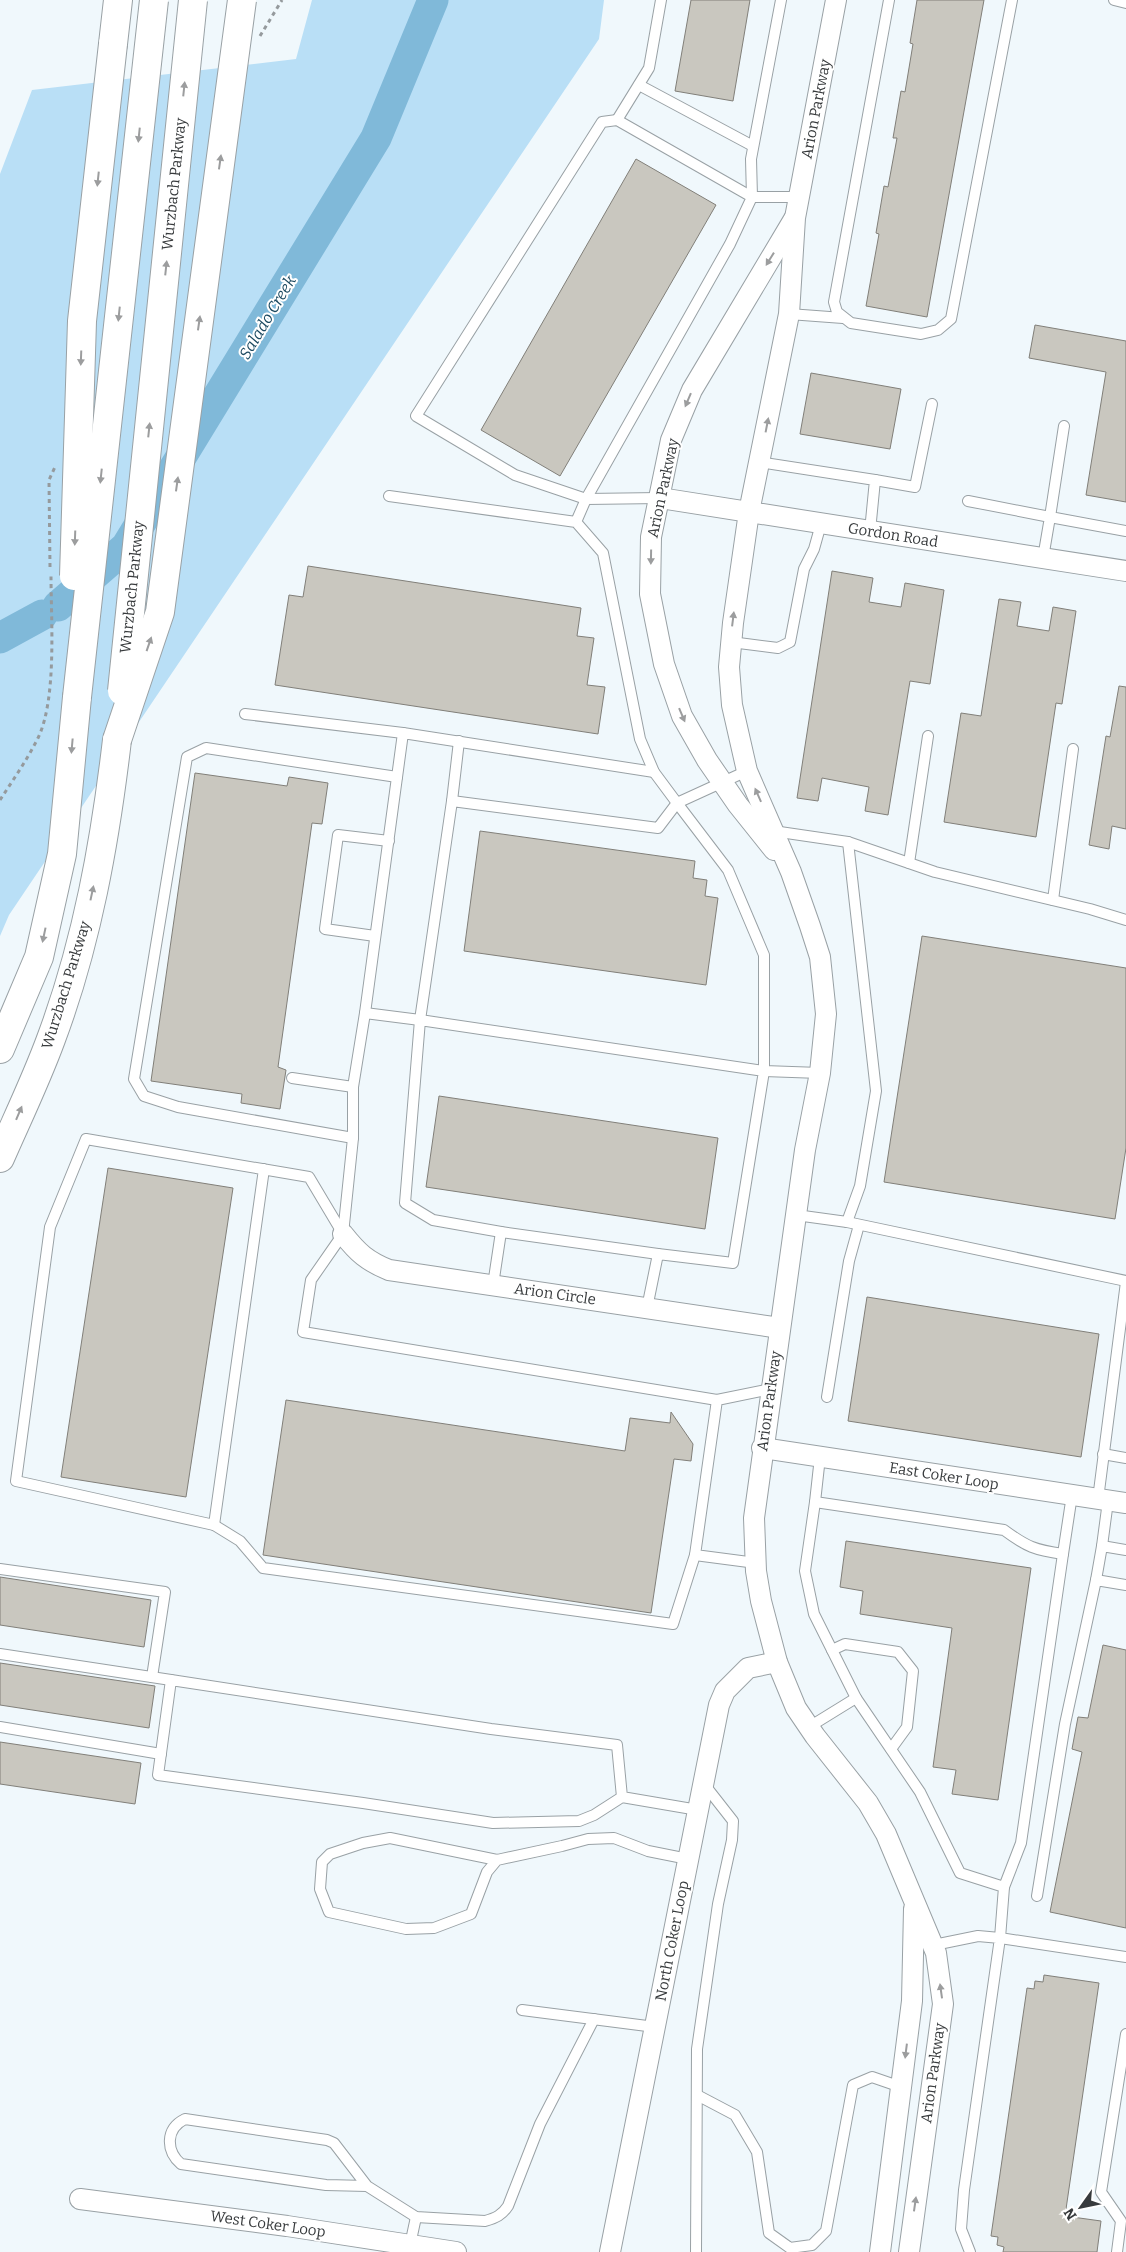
<svg xmlns="http://www.w3.org/2000/svg" width="1126" height="2252" viewBox="0 0 1126 2252" font-family="Bitter,serif">
	<style>
		.green { fill: #b9dff6 }
		.lines { fill: none; stroke-linecap: round; stroke-linejoin: round }
		.river { stroke: #80b9d9; stroke-width: 31 }
		.building { fill: #c9c7bf; stroke: #817f79 }
		.service-casing { stroke: #99a1a5; stroke-width: 12 }
		.minor-casing { stroke: #99a1a5; stroke-width: 22 }
		.motorway-casing { stroke: #99a1a5; stroke-width: 30 }
		.path { stroke: #959a9d; stroke-width: 3; stroke-dasharray: 4 4; stroke-linecap: butt }
		.service { stroke: #fff; stroke-width: 10 }
		.minor { stroke: #fff; stroke-width: 20 }
		.motorway { stroke: #fff; stroke-width: 28 }
		.motorway-bridge-casing { stroke: #99a1a5; stroke-width: 30; stroke-linecap: butt }
		.motorway-bridge { stroke: #fff; stroke-width: 28 }
		.oneway { fill: #9c9d9e }
		.labels { text-anchor: middle; stroke-width: 4; stroke-linejoin: round; paint-order: stroke }
		.street-label { font-size: 15px; fill: #383b3d; stroke: #fff }
		.water-label { font-size: 16px; font-style: italic; fill: #1b4960; stroke: #fff }
	</style>
	<rect width="100%" height="100%" fill="#f0f8fc"/>
	<!-- green -->
	<path class="green" d="M312 0H604L599 39 9 915 0 936V174L32 90 296 59Z"/>
	<g class="lines">
		<!-- river -->
		<g class="river">
			<path d="M58 606 126 547 376 138 433 0"/>
			<path d="M0 638 42 615"/>
		</g>
	</g>
	<!-- building -->
	<g class="building">
		<path d="M691 0H750L733 101 675 91Z"/>
		<path d="M917 0H984L927 317 866 306 879 234 876 233 884 186 888 187 897 138H893L901 91 905 92 913 44 910 43Z"/>
		<path d="M636 159 716 205 560 476 481 430Z"/>
		<path d="M1035 325 1126 341V502L1086 495 1106 372 1029 358Z"/>
		<path d="M811 373 901 389 890 449 800 434Z"/>
		<path d="M308 566 581 608 577 636 594 638 587 685 605 687 598 734 275 685 289 595 303 597Z"/>
		<path d="M832 571 873 578 869 602 901 607 905 583 944 590 930 684 910 681 888 815 865 811 869 787 822 778 818 801 797 798Z"/>
		<path d="M999 599 1021 602 1017 626 1049 631 1053 607 1076 611 1062 704 1056 703 1036 837 944 822 961 713 981 716Z"/>
		<path d="M1119 686 1126 687V829L1112 826 1109 849 1089 845 1106 736 1110 737Z"/>
		<path d="M195 773 287 786 289 777 328 783 322 824 312 823 278 1067 286 1070 280 1109 241 1103 242 1094 151 1081Z"/>
		<path d="M480 831 695 861 693 878 707 880 705 896 718 898 706 985 464 951Z"/>
		<path d="M922 936 1126 968V1148L1115 1219 884 1182Z"/>
		<path d="M439 1096 718 1138 705 1229 426 1187Z"/>
		<path d="M108 1168 233 1188 186 1497 61 1477Z"/>
		<path d="M867 1297 1099 1334 1081 1457 848 1421Z"/>
		<path d="M286 1400 625 1451 630 1418 670 1423 671 1412 693 1444 691 1461 674 1459 651 1613 263 1555Z"/>
		<path d="M846 1541 1031 1568 998 1800 952 1794 956 1770 933 1767 952 1628 860 1614 863 1591 840 1587Z"/>
		<path d="M0 1577 151 1600 144 1647 0 1625Z"/>
		<path d="M1103 1645 1126 1650V1928L1050 1912 1082 1752 1072 1749 1078 1717 1088 1718Z"/>
		<path d="M0 1663 155 1686 149 1728 0 1705Z"/>
		<path d="M0 1742 141 1763 135 1804 0 1784Z"/>
		<path d="M1044 1975 1099 1983 1065 2216 1101 2221 1097 2252H1003L1004 2247 997 2245 998 2237 991 2236 1027 1988 1034 1989 1035 1981 1043 1982Z"/>
	</g>
	<g class="lines">
		<defs>
			<g id="service">
				<path d="M889 0 834 302 837 312 851 323 921 334 938 330 951 319 1012 0"/>
				<path d="M1114 0 1126 3"/>
				<path d="M639 85 753 146"/>
				<path d="M617 120 649 68 661 0"/>
				<path d="M752 197 617 120 602 122 416 416 515 475 586 499 730 244 752 197H799"/>
				<path d="M752 197 751 159 781 0"/>
				<path d="M789 314 843 318"/>
				<path d="M1064 426 1050 517 1126 531"/>
				<path d="M759 462 875 480 870 531"/>
				<path d="M875 480 915 487 932 404"/>
				<path d="M389 496 576 522 603 553 640 739 654 772 677 803 747 771"/>
				<path d="M968 501 1050 517 1043 558"/>
				<path d="M576 522 586 499 660 498"/>
				<path d="M731 642 778 648 790 642 804 569 814 549 821 524"/>
				<path d="M245 714 403 733"/>
				<path d="M452 801 459 741"/>
				<path d="M773 831 848 842 935 872 1090 909 1126 920"/>
				<path d="M909 863 928 736"/>
				<path d="M1053 900 1073 749"/>
				<path d="M375 936 325 929 338 835 389 841"/>
				<path d="M365 1013 403 733 654 772"/>
				<path d="M292 1078 353 1087"/>
				<path d="M353 1138 178 1107 144 1096 134 1079 187 757 206 748 397 777"/>
				<path d="M264 1169 214 1525 16 1481 50 1227 86 1139 309 1177 343 1234"/>
				<path d="M796 1215 847 1222 1126 1281"/>
				<path d="M847 1222 860 1186 876 1091 848 842"/>
				<path d="M501 1232 433 1220 405 1203 420 1020 764 1071 733 1263 658 1254 647 1308"/>
				<path d="M493 1285 501 1232 658 1254"/>
				<path d="M827 1397 849 1261 859 1225"/>
				<path d="M717 1400 303 1332 311 1280 343 1234 353 1138V1087L365 1013 420 1020 452 801 658 828 677 803 728 870 764 955V1071L820 1073"/>
				<path d="M1103 1454 1126 1458"/>
				<path d="M1098 1499 1126 1282"/>
				<path d="M815 1502 820 1457"/>
				<path d="M214 1525 240 1541 263 1568 673 1624 695 1555"/>
				<path d="M1102 1546 1108 1501"/>
				<path d="M756 1563 695 1555 717 1400 771 1389"/>
				<path d="M0 1569 165 1592 152 1677"/>
				<path d="M1096 1580 1102 1546 1126 1550"/>
				<path d="M832 1650 845 1644 898 1652 913 1671 907 1727 891 1749"/>
				<path d="M0 1654 171 1680"/>
				<path d="M856 1698 814 1614 805 1571 815 1502 1004 1530C1027 1547 1035 1550 1063 1554L1072 1495"/>
				<path d="M0 1727 161 1754"/>
				<path d="M809 1727 856 1698 920 1792 960 1873 1004 1887 1000 1938 1126 1957"/>
				<path d="M622 1797 617 1745 491 1729 171 1680 158 1775 363 1803 493 1823 579 1821 594 1815 622 1797 698 1810"/>
				<path d="M497 1860 390 1838 363 1843 330 1854 322 1862 320 1889 329 1912 406 1929 434 1928 471 1914 487 1872 497 1860 562 1846 588 1839 614 1838 648 1851 688 1859"/>
				<path d="M1004 1887 1021 1843 1063 1554"/>
				<path d="M1037 1896 1065 1724 1096 1580 1126 1585"/>
				<path d="M929 1946 978 1936 1000 1938 964 2190 961 2229 970 2252"/>
				<path d="M522 2010 655 2027"/>
				<path d="M697 2095 735 2115 757 2152 769 2233 790 2248 812 2245 826 2231 853 2085 872 2077 901 2087"/>
				<path d="M367 2186 334 2143 327 2140 185 2119C165 2129 166 2151 181 2164L326 2185 367 2186 416 2217 485 2221C496 2218 502 2215 508 2206L540 2124 594 2019"/>
				<path d="M410 2245 416 2217"/>
				<path d="M696 2252 697 2049 718 1904 732 1840 733 1821 704 1784"/>
				<path d="M1117 2252 1121 2221 1101 2192 1126 2034"/>
			</g>
			<g id="minor">
				<path d="M836 0 795 218 789 314 749 512 733 623 729 667 732 705 747 771 791 872 810 926 820 957 826 1014 820 1073 805 1150 754 1518 756 1571 761 1601 777 1662 796 1708 815 1736 868 1803 886 1834 936 1953 943 2004 909 2252"/>
				<path d="M660 498 1126 571"/>
				<path d="M774 850 738 805 707 760 682 716 664 664 650 594 651 537 671 440 692 390 794 219"/>
				<path d="M343 1234C358 1253 367 1261 389 1270L780 1328"/>
				<path d="M762 1448 1126 1503"/>
				<path d="M80 2199 287 2226 456 2252"/>
				<path d="M610 2252 719 1705 725 1691 748 1668 777 1662"/>
				<path d="M880 2252 912 2001 914 1909"/>
			</g>
			<g id="motorway">
				<path d="M113 44 118 0"/>
				<path d="M0 1049 39 957 62 854 77 697"/>
				<path d="M0 1158C17 1119 36 1080 51 1039 87 943 105 842 117 740"/>
			</g>
		</defs>
		<!-- service casing -->
		<use href="#service" class="service-casing"/>
		<!-- minor casing -->
		<use href="#minor" class="minor-casing"/>
		<!-- motorway casing -->
		<use href="#motorway" class="motorway-casing"/>
		<!-- path -->
		<g class="path">
			<path d="M260 36 282 0"/>
			<path d="M50 567 49 480 55 467"/>
			<path d="M0 800C13 780 27 760 38 738 57 699 51 620 51 576"/>
		</g>
		<!-- service -->
		<use href="#service" class="service"/>
		<!-- minor -->
		<use href="#minor" class="minor"/>
		<!-- motorway -->
		<use href="#motorway" class="motorway"/>
		<defs>
			<g id="motorway-bridge">
				<path d="M74 576 82 321 113 44"/>
				<path d="M122 691 193 0"/>
				<path d="M77 697 154 0"/>
				<path d="M117 740 160 612 242 0"/>
			</g>
		</defs>
		<!-- motorway-bridge casing -->
		<use href="#motorway-bridge" class="motorway-bridge-casing"/>
		<!-- motorway-bridge -->
		<use href="#motorway-bridge" class="motorway-bridge"/>
	</g>
	<!-- one-way arrows -->
	<defs><path id="oneway-solid" d="M-6-.8H1V-3.2L6.5 0L1 3.2V.8H-6Z" transform="scale(1.25)"/></defs>
	<g class="oneway">
		<use href="#oneway-solid" transform="translate(184 89) rotate(-84)"/>
		<use href="#oneway-solid" transform="translate(139 135) rotate(96)"/>
		<use href="#oneway-solid" transform="translate(220 162) rotate(-82)"/>
		<use href="#oneway-solid" transform="translate(98 179) rotate(96)"/>
		<use href="#oneway-solid" transform="translate(770 259) rotate(122)"/>
		<use href="#oneway-solid" transform="translate(166 268) rotate(-84)"/>
		<use href="#oneway-solid" transform="translate(119 314) rotate(96)"/>
		<use href="#oneway-solid" transform="translate(199 323) rotate(-82)"/>
		<use href="#oneway-solid" transform="translate(81 358) rotate(92)"/>
		<use href="#oneway-solid" transform="translate(688 400) rotate(113)"/>
		<use href="#oneway-solid" transform="translate(767 425) rotate(-79)"/>
		<use href="#oneway-solid" transform="translate(149 430) rotate(-84)"/>
		<use href="#oneway-solid" transform="translate(101 476) rotate(96)"/>
		<use href="#oneway-solid" transform="translate(177 484) rotate(-82)"/>
		<use href="#oneway-solid" transform="translate(75 538) rotate(92)"/>
		<use href="#oneway-solid" transform="translate(651 557) rotate(91)"/>
		<use href="#oneway-solid" transform="translate(733 619) rotate(-83)"/>
		<use href="#oneway-solid" transform="translate(149 644) rotate(-71)"/>
		<use href="#oneway-solid" transform="translate(682 715) rotate(67)"/>
		<use href="#oneway-solid" transform="translate(72 746) rotate(95)"/>
		<use href="#oneway-solid" transform="translate(758 795) rotate(-114)"/>
		<use href="#oneway-solid" transform="translate(92 893) rotate(-78)"/>
		<use href="#oneway-solid" transform="translate(44 935) rotate(102)"/>
		<use href="#oneway-solid" transform="translate(19 1113) rotate(-67)"/>
		<use href="#oneway-solid" transform="translate(941 1991) rotate(-98)"/>
		<use href="#oneway-solid" transform="translate(906 2051) rotate(97)"/>
		<use href="#oneway-solid" transform="translate(915 2204) rotate(-82)"/>
	</g>
	<g class="labels">
		<!-- street labels -->
		<g class="street-label">
			<text transform="translate(816 109) rotate(-79)" y="5">Arion Parkway</text>
			<text transform="translate(174 184) rotate(-84)" y="5">Wurzbach Parkway</text>
			<text transform="translate(663 488) rotate(-78)" y="5">Arion Parkway</text>
			<text transform="translate(893 535) rotate(9)" y="5">Gordon Road</text>
			<text transform="translate(132 587) rotate(-84)" y="5">Wurzbach Parkway</text>
			<text transform="translate(66 985) rotate(-73)" y="5">Wurzbach Parkway</text>
			<text transform="translate(555 1294) rotate(8)" y="5">Arion Circle</text>
			<text transform="translate(769 1401) rotate(-82)" y="5">Arion Parkway</text>
			<text transform="translate(944 1476) rotate(9)" y="5">East Coker Loop</text>
			<text transform="translate(672 1941) rotate(-79)" y="5">North Coker Loop</text>
			<text transform="translate(933 2073) rotate(-82)" y="5">Arion Parkway</text>
			<text transform="translate(268 2224) rotate(8)" y="5">West Coker Loop</text>
		</g>
		<!-- water labels -->
		<g class="water-label">
			<text transform="translate(267 317) rotate(-59)" y="6">Salado Creek</text>
		</g>
	</g>
	<!-- north arrow -->
	<g transform="translate(1081 2207) rotate(237)" stroke="#ffffff" stroke-width="4" paint-order="stroke">
	<path d="M0-4L9 19L0 12L-9 19Z" fill="#383b3d"/>
	<text y="-8" font-size="14" font-weight="bold" text-anchor="middle" fill="#383b3d">N</text>
	</g>
</svg>
